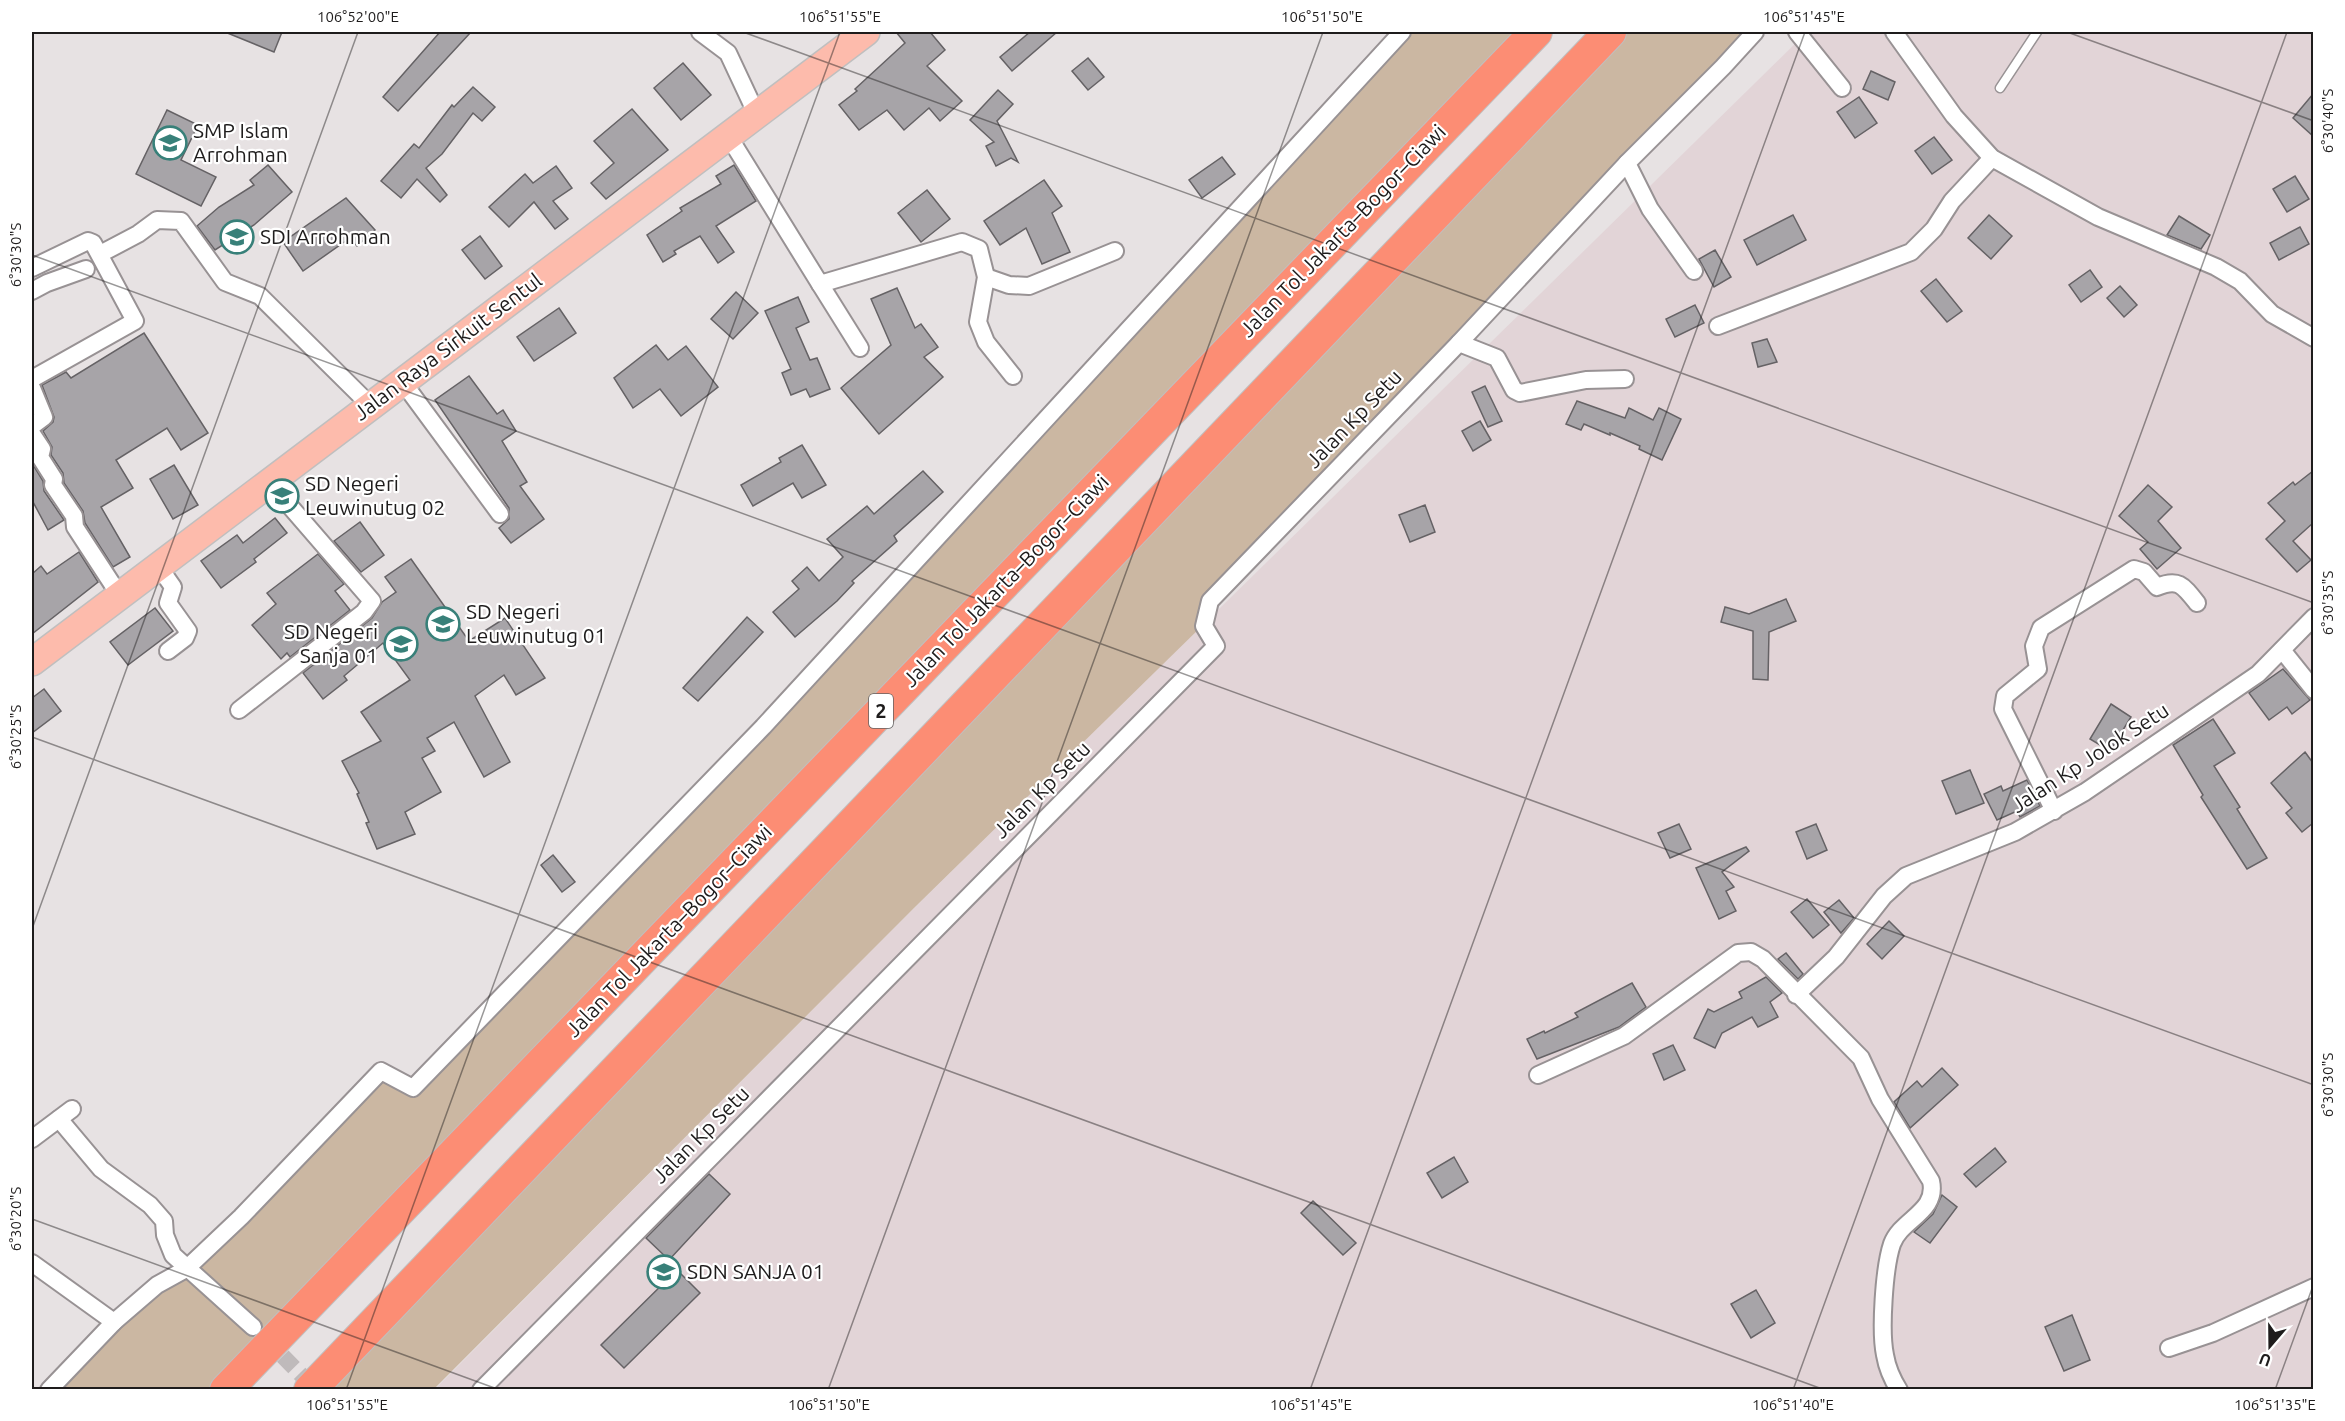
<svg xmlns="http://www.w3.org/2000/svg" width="2345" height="1421" viewBox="0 0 2345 1421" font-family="Ubuntu,sans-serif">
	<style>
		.built { fill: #e2d4d7 }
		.green { fill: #cbb7a2 }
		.building { fill: #a7a4a8; stroke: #656265; stroke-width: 1.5 }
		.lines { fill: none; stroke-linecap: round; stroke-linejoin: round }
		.minor-tunnel { stroke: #bfbabb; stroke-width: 16; stroke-dasharray: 16 8; stroke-linecap: butt }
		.service-casing { stroke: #989294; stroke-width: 11 }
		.minor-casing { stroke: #989294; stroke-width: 20 }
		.primary-casing { stroke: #c0bfbf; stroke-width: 30 }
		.motorway-casing { stroke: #c0bfbf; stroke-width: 34 }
		.service { stroke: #fff; stroke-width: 8 }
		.minor { stroke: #fff; stroke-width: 16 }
		.primary { stroke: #fdbbac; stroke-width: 27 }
		.motorway { stroke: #fc8d74; stroke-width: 32 }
		.ticks { fill: none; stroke: #1e1c1c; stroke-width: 1.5; stroke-opacity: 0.45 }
		.labels { text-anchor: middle; stroke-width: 4.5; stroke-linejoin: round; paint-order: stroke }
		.shield { fill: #fff; stroke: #626060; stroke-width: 1.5 }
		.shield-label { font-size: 20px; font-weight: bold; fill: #1e1c1c }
		.poi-label { font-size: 21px; fill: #1e1c1c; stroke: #fff; text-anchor: start }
		.street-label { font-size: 21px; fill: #1e1c1c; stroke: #fff }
		.neatline { fill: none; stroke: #1e1c1c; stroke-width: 2 }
		.ticks-label { font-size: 15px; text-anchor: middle; fill: #1e1c1c }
	</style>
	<rect width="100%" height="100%" fill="#e7e2e3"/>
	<!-- built -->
	<path class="built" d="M1807 32H2313V1389L434 1390 904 918Z"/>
	<!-- green -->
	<g class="green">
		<path d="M1402 32H1536L226 1389 48 1390 171 1276 381 1071 413 1088 807 680Z"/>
		<path d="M1609 32H1755L1211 601 1203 625 914 908 434 1389 310 1390Z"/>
	</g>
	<!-- building -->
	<g class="building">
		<path d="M225 32H282L274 52Z"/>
		<path d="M440 32H471L398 111 383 97Z"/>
		<path d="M896 32H930L945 50 927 66 962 101 940 121 929 108 904 130 887 110 859 130 839 105 857 91 855 89 905 43Z"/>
		<path d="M1030 32H1057L1012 71 1000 57Z"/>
		<path d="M1088 58 1104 77 1088 90 1072 71Z"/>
		<path d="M683 63 711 95 681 120 654 88Z"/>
		<path d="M1871 71 1895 82 1888 100 1863 89Z"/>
		<path d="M473 87 495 107 482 121 473 113 442 154 426 168 447 195 440 202 417 179 401 198 381 181 414 144 419 148 452 105 454 107Z"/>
		<path d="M998 90 1013 104 997 121 1018 162 1011 158 996 166 986 146 994 142 970 120Z"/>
		<path d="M2313 94V136L2293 118Z"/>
		<path d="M1859 97 1877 123 1855 138 1837 112Z"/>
		<path d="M632 109 668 150 606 199 591 183 614 163 594 141Z"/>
		<path d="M167 110 198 125 181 160 216 177 201 206 136 174Z"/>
		<path d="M1934 137 1952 160 1932 174 1915 151Z"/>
		<path d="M1222 157 1235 174 1202 198 1189 180Z"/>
		<path d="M268 165 292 192 254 225 215 250 197 226 219 207 254 185 250 180Z"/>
		<path d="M734 165 756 201 716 226 734 252 718 263 700 236 674 251 676 254 663 262 647 235 682 211 680 208 721 184 716 176Z"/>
		<path d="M556 166 572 188 553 201 568 219 555 229 534 202 509 227 489 207 525 174 533 183Z"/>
		<path d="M2295 176 2309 199 2287 212 2273 189Z"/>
		<path d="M1044 180 1062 206 1052 213 1070 252 1042 264 1026 228 1000 245 984 221Z"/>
		<path d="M927 190 950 219 921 242 898 213Z"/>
		<path d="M346 198 375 230 357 246 350 238 303 271 283 242Z"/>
		<path d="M1793 215 1806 240 1757 265 1744 240Z"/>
		<path d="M1989 215 2012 236 1991 259 1968 238Z"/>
		<path d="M2179 216 2210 235 2201 249 2167 235Z"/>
		<path d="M2300 227 2309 244 2279 260 2270 243Z"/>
		<path d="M480 236 502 266 485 279 462 250Z"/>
		<path d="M1715 250 1731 277 1714 287 1699 259Z"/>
		<path d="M2090 270 2102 287 2081 302 2069 285Z"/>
		<path d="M1936 279 1962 311 1947 322 1921 291Z"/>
		<path d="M2120 286 2137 305 2124 317 2107 298Z"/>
		<path d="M897 288 915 328 921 324 938 347 924 357 943 377 879 434 841 388 891 345 871 299Z"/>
		<path d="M736 292 758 313 733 339 711 319Z"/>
		<path d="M798 297 809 322 796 328 810 360 817 358 830 389 810 397 806 389 791 395 782 373 791 369 765 311Z"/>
		<path d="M1695 305 1704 323 1675 337 1666 319Z"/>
		<path d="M559 308 576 333 534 361 517 337Z"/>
		<path d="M144 333 208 433 181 450 167 428 116 460 133 488 101 507 130 557 113 567 85 523 83 511 64 483 63 473 51 455 52 447 43 431 53 422 54 417 42 385 66 372 71 378Z"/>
		<path d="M1767 339 1777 362 1758 367 1752 343Z"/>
		<path d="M656 345 668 360 686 346 718 387 681 416 660 389 633 408 614 378Z"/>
		<path d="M469 376 497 414 503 410 516 431 502 441 527 482 520 486 544 519 511 543 499 528 509 519V508L435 400Z"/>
		<path d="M1485 386 1502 421 1488 427 1472 392Z"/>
		<path d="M1577 401 1625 418 1629 408 1653 420 1659 408 1681 419 1662 460 1639 449 1640 446 1610 433V435L1584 424 1581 430 1566 424Z"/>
		<path d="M1480 421 1491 440 1473 451 1462 431Z"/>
		<path d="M802 445 826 485 802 498 793 483 753 506 741 485 781 462 779 458Z"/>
		<path d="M32 463 43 481 44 491 64 520 48 530 32 500Z"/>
		<path d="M174 465 198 505 173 519 150 479Z"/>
		<path d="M923 471 943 492 894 536 897 541 852 581 854 583 837 601 795 637 773 612 799 589 792 581 807 567 819 581 843 557 827 539 867 506 874 514Z"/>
		<path d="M2313 471V523L2293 541 2311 560 2297 572 2266 539 2285 521 2268 503 2293 482 2295 485Z"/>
		<path d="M2148 485 2172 507 2158 521 2181 548 2157 569 2140 549 2148 542 2119 516Z"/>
		<path d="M1425 505 1435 532 1410 542 1399 515Z"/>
		<path d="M275 518 287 533 254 559 256 562 221 588 201 561 237 535 243 543Z"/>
		<path d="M360 522 384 555 361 572 334 541Z"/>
		<path d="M79 552 98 582 32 634V574L41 566 47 574Z"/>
		<path d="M318 554 344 584 335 591 350 610 290 657 287 653 281 659 252 625 276 604 267 593Z"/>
		<path d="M411 559 469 641 505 618 545 678 516 695 504 675 475 696 510 762 484 777 454 722 427 738 435 751 422 758 441 792 405 812 415 834 377 849 366 823 369 822 357 794 359 793 342 761 381 741 361 712 410 680 383 643 344 676 347 680 323 699 303 673 372 618 382 602 396 592 385 577Z"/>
		<path d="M1786 599 1796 621 1769 632 1768 680 1753 679V631L1721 622 1725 607 1749 614Z"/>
		<path d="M155 608 173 631 128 665 110 642Z"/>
		<path d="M747 617 763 632 698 701 683 688Z"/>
		<path d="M2283 669 2310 700 2292 714 2287 707 2269 720 2249 693Z"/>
		<path d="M44 689 61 711 32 733V698Z"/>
		<path d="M2111 704 2131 717 2110 751 2090 739Z"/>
		<path d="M2213 719 2235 753 2214 766 2240 807 2237 809 2267 858 2247 869 2201 797 2203 795 2173 745Z"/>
		<path d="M2305 752 2313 763V823L2302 832 2286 813 2292 808 2271 783Z"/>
		<path d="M1970 770 1984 803 1956 814 1942 781Z"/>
		<path d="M2027 780 2040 806 2020 817 2017 811 1997 820 1984 794 2001 786 2003 791Z"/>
		<path d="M1679 824 1691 849 1670 858 1658 833Z"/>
		<path d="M1816 824 1827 850 1807 859 1796 832Z"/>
		<path d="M1746 847 1749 851 1722 872 1734 887 1726 891 1736 911 1719 919 1696 868Z"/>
		<path d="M553 855 575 882 562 892 541 865Z"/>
		<path d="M1807 899 1829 925 1813 938 1791 912Z"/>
		<path d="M1839 900 1854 918 1841 933 1824 912Z"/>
		<path d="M1889 921 1904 936 1882 959 1867 944Z"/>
		<path d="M1786 953 1803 974 1798 979 1778 959Z"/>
		<path d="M1766 977 1782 993 1770 1002 1778 1017 1758 1027 1752 1017 1722 1033 1715 1048 1694 1038 1708 1009 1714 1012 1742 998 1739 992Z"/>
		<path d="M1632 983 1646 1007 1619 1027 1537 1059 1527 1039 1544 1031 1545 1033 1578 1017 1575 1013Z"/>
		<path d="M1673 1045 1685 1070 1664 1080 1653 1054Z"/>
		<path d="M1942 1068 1958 1085 1910 1128 1894 1102 1917 1081 1922 1087Z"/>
		<path d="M1995 1148 2006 1162 1976 1187 1964 1174Z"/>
		<path d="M1454 1157 1468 1182 1442 1198 1427 1173Z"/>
		<path d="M709 1174 730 1194 669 1260 646 1238Z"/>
		<path d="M1942 1195 1957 1207 1930 1243 1914 1232 1933 1214Z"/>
		<path d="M1313 1201 1356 1243 1343 1255 1301 1213Z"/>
		<path d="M677 1270 700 1293 624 1368 601 1345Z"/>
		<path d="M1756 1290 1775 1323 1751 1338 1731 1304Z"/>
		<path d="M2072 1315 2090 1360 2064 1371 2045 1327Z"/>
	</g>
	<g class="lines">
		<!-- minor-tunnel -->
		<path class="minor-tunnel" d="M266 1339 316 1390"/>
		<defs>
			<path id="service" d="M2000 88 2037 32"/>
			<g id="minor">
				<path d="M700 32 728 53 757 115"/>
				<path d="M1797 32 1842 88"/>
				<path d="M1894 32 1954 116 1992 158 2098 217 2216 267 2240 281 2272 314 2314 338"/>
				<path d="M729 137 820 284 962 242 979 249 986 277 978 322 986 342 1013 376"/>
				<path d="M100 254 138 234 157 220 181 221 225 282 260 296 370 405"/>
				<path d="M32 268 88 241 93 243 135 321 32 379"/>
				<path d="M1694 271 1650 209 1627 163 1723 67 1755 32"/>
				<path d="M986 277 1009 285 1029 286 1115 251"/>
				<path d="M820 284 860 348"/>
				<path d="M32 291 47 283 86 269"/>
				<path d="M1718 326 1911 252 1934 229 1952 201 1992 158"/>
				<path d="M1459 343 1627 163"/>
				<path d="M402 381 500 514"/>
				<path d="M32 388 44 417 32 426"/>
				<path d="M32 434 42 449 40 457 54 479 53 485 74 516 75 527 120 596"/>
				<path d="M159 567 173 587 168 603 188 631 185 638 168 651"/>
				<path d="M2282 650 2314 690"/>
				<path d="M239 710 364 612 372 601 269 482"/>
				<path d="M2054 811 2003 709 2005 696 2038 669 2034 646 2041 628 2134 569 2144 572 2157 587C2178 578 2183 585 2197 603"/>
				<path d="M1796 995 1836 957 1884 896 1906 876 2015 832 2085 792 2258 674 2314 617"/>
				<path d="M1538 1075 1624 1036 1738 953 1751 952 1763 959 1861 1058 1880 1099 1931 1181C1938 1212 1901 1219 1892 1244 1884 1268 1880 1331 1885 1355 1887 1367 1892 1379 1899 1390"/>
				<path d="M59 1119 101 1169 150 1205 164 1221 165 1235 173 1255 253 1327"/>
				<path d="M32 1139 72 1109"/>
				<path d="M32 1263 114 1322"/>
				<path d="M2169 1348 2213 1333 2314 1287"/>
				<path d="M49 1390 114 1322 157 1285 186 1269 241 1217 381 1071 413 1088 763 727 1402 32"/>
				<path d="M481 1390 1216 646 1204 626 1210 601 1459 343 1497 358 1514 390 1520 393 1586 380 1625 379"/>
			</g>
			<path id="primary" d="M32 662 866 32"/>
			<g id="motorway">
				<path d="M226 1390 1536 32"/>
				<path d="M310 1390 1610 32"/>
			</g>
		</defs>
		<!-- service casing -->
		<use href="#service" class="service-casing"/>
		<!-- minor casing -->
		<use href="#minor" class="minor-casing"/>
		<!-- primary casing -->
		<use href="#primary" class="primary-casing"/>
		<!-- motorway casing -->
		<use href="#motorway" class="motorway-casing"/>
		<!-- service -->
		<use href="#service" class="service"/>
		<!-- minor -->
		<use href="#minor" class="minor"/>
		<!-- primary -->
		<use href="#primary" class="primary"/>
		<!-- motorway -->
		<use href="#motorway" class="motorway"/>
	</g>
	<!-- ticks -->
	<path class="ticks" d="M743 32 2314 603M2067 32 2314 121M32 255 2314 1085M32 737 1825 1390M32 929 358 32M32 1219 500 1390M346 1390 840 32M828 1390 1323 32M1310 1390 1805 32M1793 1390 2287 32M2275 1390 2314 1283"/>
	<!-- icons -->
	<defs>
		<symbol id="school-ring" viewBox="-11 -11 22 22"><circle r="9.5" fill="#fff" stroke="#388079" stroke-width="1.5"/><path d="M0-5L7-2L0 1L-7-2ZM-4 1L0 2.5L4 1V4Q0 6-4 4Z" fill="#388079"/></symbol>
	</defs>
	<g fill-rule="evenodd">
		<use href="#school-ring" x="151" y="124" width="38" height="38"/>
		<use href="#school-ring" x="218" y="218" width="38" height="38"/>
		<use href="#school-ring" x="263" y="477" width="38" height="38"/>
		<use href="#school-ring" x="424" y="605" width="38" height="38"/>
		<use href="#school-ring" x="382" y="625" width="38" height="38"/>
		<use href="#school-ring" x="645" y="1253" width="38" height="38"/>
	</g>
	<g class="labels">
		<!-- shield labels -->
		<rect class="shield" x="869" y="694" width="24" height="34" rx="4.5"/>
		<g class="shield-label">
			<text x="881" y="718">2</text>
		</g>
		<!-- poi labels -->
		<g class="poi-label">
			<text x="193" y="138">SMP Islam<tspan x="193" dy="24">Arrohman</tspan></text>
			<text x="260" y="244">SDI Arrohman</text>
			<text x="305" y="491">SD Negeri<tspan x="305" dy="24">Leuwinutug 02</tspan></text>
			<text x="466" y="619">SD Negeri<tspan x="466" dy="24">Leuwinutug 01</tspan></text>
			<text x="378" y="639" text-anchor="end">SD Negeri<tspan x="378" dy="24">Sanja 01</tspan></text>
			<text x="687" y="1279">SDN SANJA 01</text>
		</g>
		<!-- street labels -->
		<g class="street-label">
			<text transform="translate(1343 231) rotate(-46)" y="7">Jalan Tol Jakarta–Bogor–Ciawi</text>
			<text transform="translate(448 347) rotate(-37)" y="7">Jalan Raya Sirkuit Sentul</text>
			<text transform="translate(1354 419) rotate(-46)" y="7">Jalan Kp Setu</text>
			<text transform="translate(1006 581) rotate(-46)" y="7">Jalan Tol Jakarta–Bogor–Ciawi</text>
			<text transform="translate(2090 758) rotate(-33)" y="7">Jalan Kp Jolok Setu</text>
			<text transform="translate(1042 790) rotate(-45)" y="7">Jalan Kp Setu</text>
			<text transform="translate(669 931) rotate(-46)" y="7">Jalan Tol Jakarta–Bogor–Ciawi</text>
			<text transform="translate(701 1135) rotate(-45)" y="7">Jalan Kp Setu</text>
		</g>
	</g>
	<!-- border -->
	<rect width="2345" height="1421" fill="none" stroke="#ffffff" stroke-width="66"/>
	<!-- north arrow -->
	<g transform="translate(2270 1346) rotate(200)" stroke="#ffffff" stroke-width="4.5" paint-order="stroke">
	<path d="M0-4.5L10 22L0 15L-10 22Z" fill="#1e1c1c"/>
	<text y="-9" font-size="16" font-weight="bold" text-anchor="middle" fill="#1e1c1c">U</text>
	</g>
	<rect x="33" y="33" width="2279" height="1355" class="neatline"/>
	<g class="ticks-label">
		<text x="358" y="22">106°52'00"E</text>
		<text x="840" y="22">106°51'55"E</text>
		<text x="1322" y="22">106°51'50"E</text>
		<text x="1804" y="22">106°51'45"E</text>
		<text transform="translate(2328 121) rotate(-90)" y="5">6°30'40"S</text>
		<text transform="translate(16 255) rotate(-90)" y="5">6°30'30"S</text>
		<text transform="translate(2328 603) rotate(-90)" y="5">6°30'35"S</text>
		<text transform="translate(16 737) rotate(-90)" y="5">6°30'25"S</text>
		<text transform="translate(2328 1085) rotate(-90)" y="5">6°30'30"S</text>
		<text transform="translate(16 1219) rotate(-90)" y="5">6°30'20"S</text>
		<text x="347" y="1410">106°51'55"E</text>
		<text x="829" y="1410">106°51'50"E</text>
		<text x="1311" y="1410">106°51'45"E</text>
		<text x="1793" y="1410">106°51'40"E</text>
		<text x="2275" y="1410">106°51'35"E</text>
	</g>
</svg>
